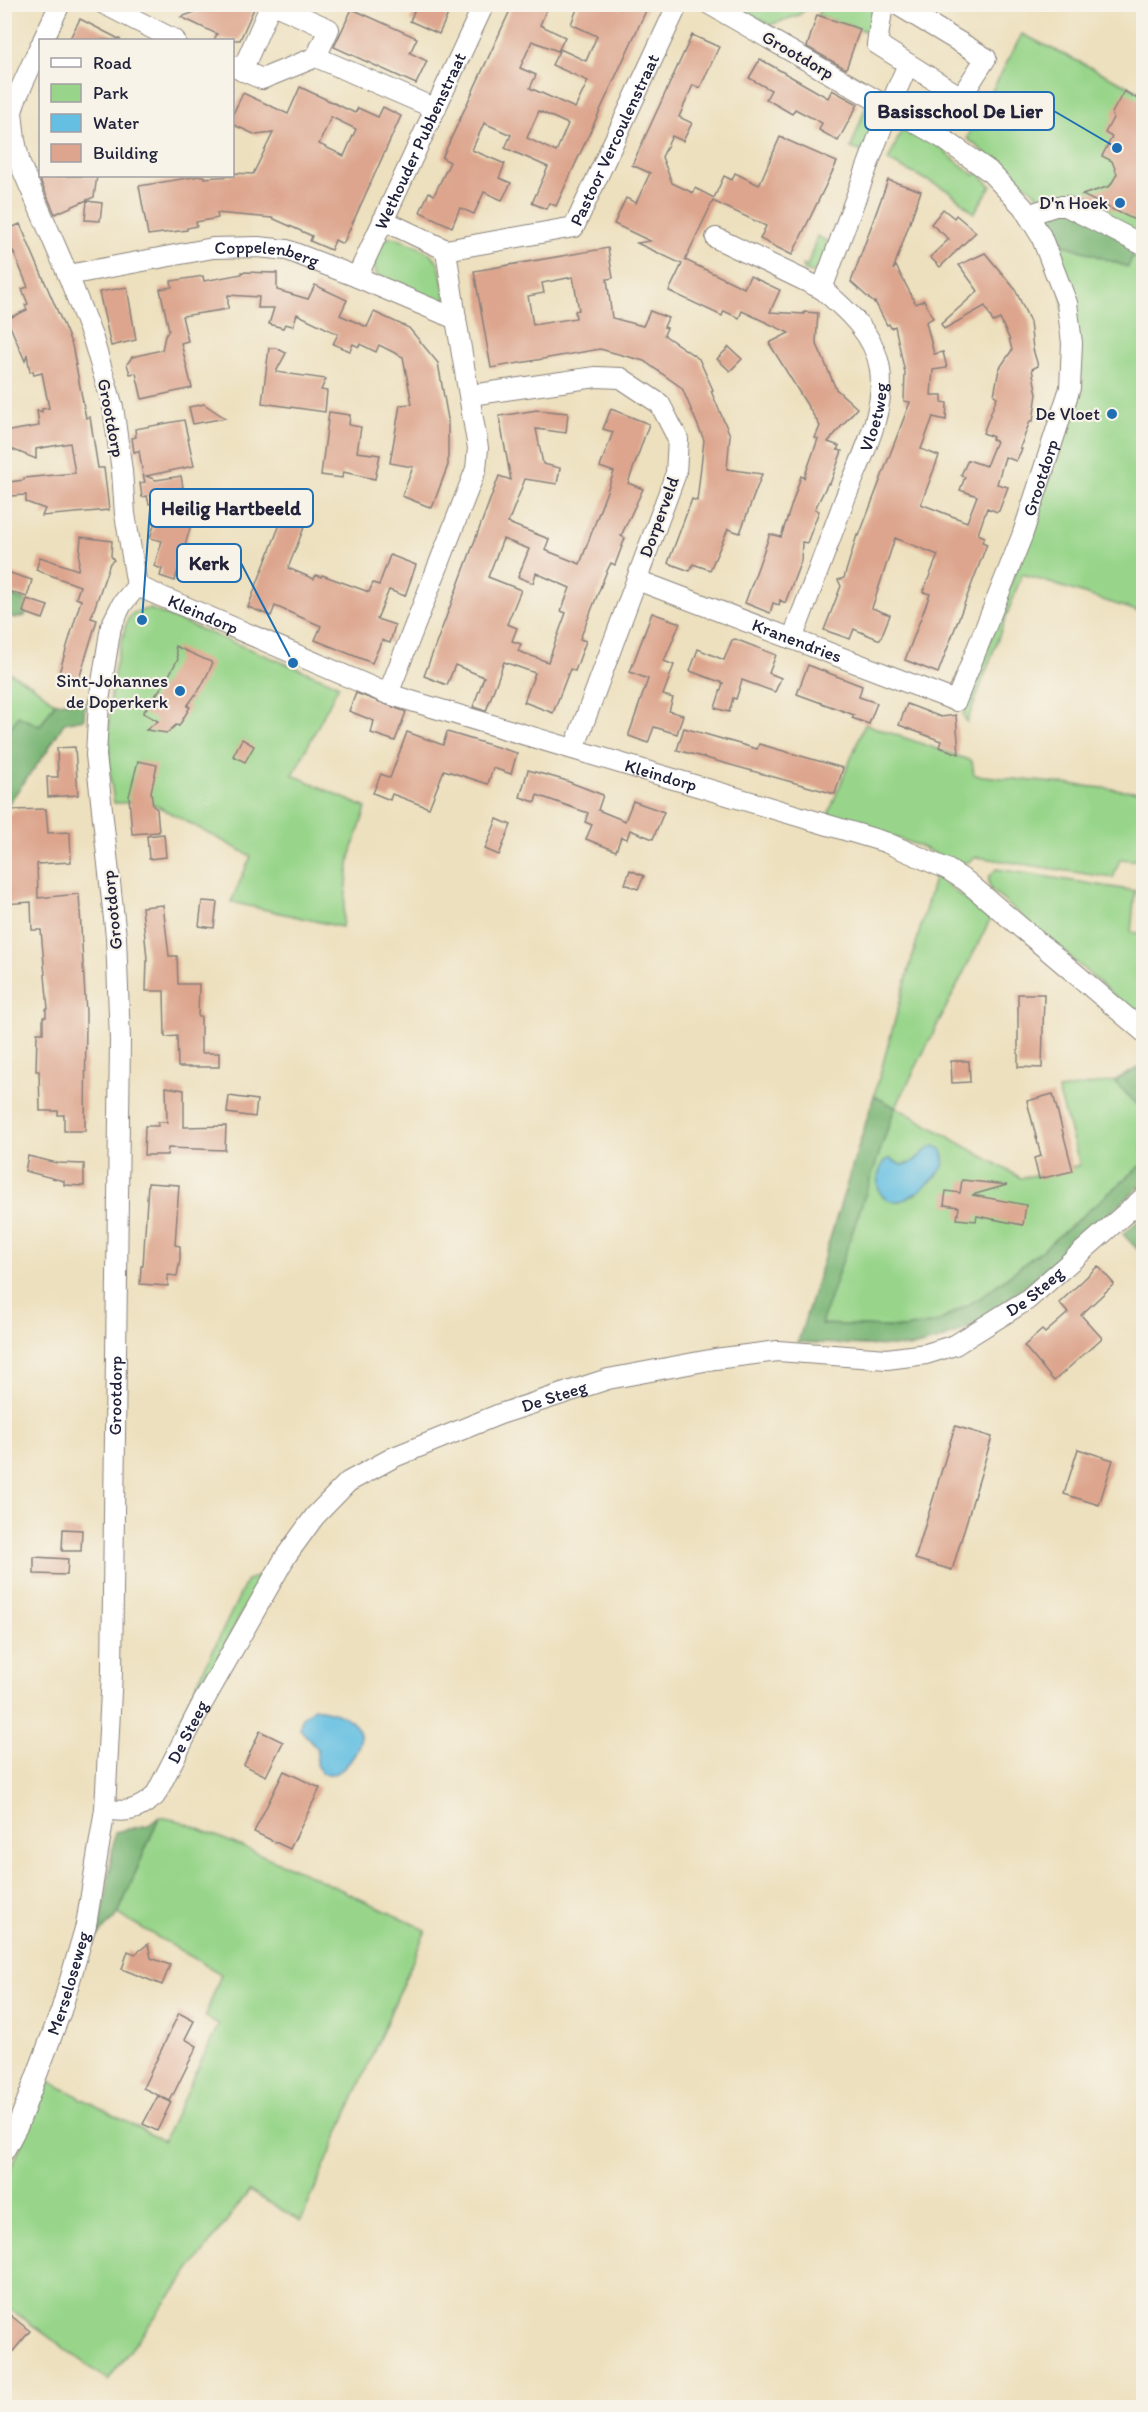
<svg xmlns="http://www.w3.org/2000/svg" width="1148" height="2412" viewBox="0 0 1148 2412" font-family="Itim,sans-serif">
	<style>
		.green { fill: #98d58a; stroke: #5d7c62; stroke-width: 1.5; fill-rule: evenodd }
		.forest { fill: #7ab676; stroke: #4e6c58; stroke-width: 1.5 }
		.water { fill: #64bfe2; stroke: #43708e; stroke-width: 1.5 }
		.building { fill: #dda58d; fill-rule: evenodd }
		.lines { fill: none; stroke-linecap: round; stroke-linejoin: round }
		.minor-casing { stroke: #88817c; stroke-width: 22 }
		.minor { stroke: #fff; stroke-width: 20 }
		.poi-dot { fill: #1f6fb2; stroke: #f7f3e8; stroke-width: 2 }
		.labels { text-anchor: middle; stroke-width: 4.5; stroke-linejoin: round; paint-order: stroke }
		.street-label { font-size: 18px; fill: #22223b; stroke: #f7f3e8 }
		.poi-label { font-size: 18px; fill: #22223b; stroke: #f7f3e8; text-anchor: end }
		.leader { fill: none; stroke: #1f6fb2; stroke-width: 2 }
		.callout-dot { fill: #1f6fb2; stroke: #f7f3e8; stroke-width: 2 }
		.callout { fill: #f7f3e8; stroke: #1f6fb2; stroke-width: 2 }
		.callout-label { font-size: 20px; text-anchor: middle; font-weight: bold; fill: #22223b }
	</style>
	<rect width="100%" height="100%" fill="#f7f3e8"/>
	<filter id="ink" filterUnits="userSpaceOnUse"><feTurbulence type="fractalNoise" baseFrequency=".0167" numOctaves="2"/><feDisplacementMap in="SourceGraphic" scale="12" xChannelSelector="R" yChannelSelector="G"/><feConvolveMatrix kernelMatrix="1 2 1 2 8 2 1 2 1" color-interpolation-filters="sRGB"/></filter>
	<filter id="wash" filterUnits="userSpaceOnUse"><feTurbulence type="fractalNoise" baseFrequency=".008" numOctaves="4" result="noise"/><feDisplacementMap in="SourceGraphic" scale="24" xChannelSelector="R" yChannelSelector="G"/><feGaussianBlur stdDeviation="1.35" result="paint"/><feColorMatrix in="noise" values="0 0 0 0 0 0 0 0 0 0 0 0 0 0 0 0 0 1.4 0 .05"/><feComposite in="paint" operator="in"/></filter>
	<g filter="url(#wash)">
		<rect width="100%" height="100%" fill="#ede0be"/>
		<!-- green -->
		<g class="green">
			<path d="M735 5H810L799 15 770 25Z"/>
			<path d="M823 5H877L872 33 817 15Z"/>
			<path d="M1022 34 1143 93V613L1022 574 967 722 963 716 1068 427 1073 396 1057 257 1063 244 1128 267 967 138Z"/>
			<path d="M868 100 879 109 866 153 851 148Z"/>
			<path d="M904 125 945 149 946 153 974 175 978 173 991 186 974 213 949 191 888 161Z"/>
			<path d="M817 236 832 244 820 270 812 273 805 271 802 265 807 267Z"/>
			<path d="M390 237 397 238C442 257 437 252 446 300L444 305 379 278C370 265 375 244 390 237Z"/>
			<path d="M150 609 339 685 293 775 366 808 350 857 342 927 231 902 251 856 150 802 114 803C105 747 107 690 123 636 125 629 126 619 132 614 136 611 144 610 150 609Z"/>
			<path d="M5 670 32 685 55 703 40 726 5 737Z"/>
			<path d="M865 724 972 761 974 775 1143 792V861L1120 859 1113 878 977 857 966 863 952 862 917 845 828 815Z"/>
			<path d="M997 869 1135 891 1131 932 1143 934V1020L991 890C987 880 988 875 997 869Z"/>
			<path d="M935 875 990 920 896 1107 1021 1178 1080 1165 1058 1090 1114 1081 1143 1110V1164L1046 1247 980 1298 936 1323 904 1328 820 1324 895 1107 874 1096ZM892 1159 901 1165 914 1162 938 1174 916 1194 900 1201Z"/>
			<path d="M262 1575 174 1739 177 1725 247 1580Z"/>
			<path d="M159 1817 180 1821 312 1876 426 1930 301 2221 249 2191 108 2380 5 2305V2182L49 2081 163 2141 219 2024 205 2017 221 1974 118 1914Z"/>
		</g>
		<!-- forest -->
		<g class="forest">
			<path d="M1056 200 1141 236 1128 267 1063 244 1047 212Z"/>
			<path d="M5 593 29 602 25 616 15 618 5 614Z"/>
			<path d="M85 701 84 719 64 723 47 751 5 808V737L18 716 40 726 55 703Z"/>
			<path d="M1143 1065V1110L1114 1081Z"/>
			<path d="M874 1096 895 1107 821 1324 904 1328 936 1323 980 1298 1046 1247 1143 1164V1184L1026 1286 971 1327 939 1340 912 1347 798 1342Z"/>
			<path d="M1143 1217V1250L1140 1252 1123 1234Z"/>
			<path d="M159 1817 118 1914 96 1938 106 1897 115 1832 149 1825Z"/>
		</g>
		<!-- water -->
		<g class="water">
			<path d="M934 1146 941 1149C943 1154 945 1157 944 1163 941 1176 911 1200 897 1201 873 1202 873 1171 888 1159 893 1159 896 1163 901 1165 914 1168 922 1149 934 1146Z"/>
			<path d="M314 1708C330 1710 351 1715 359 1731 365 1744 348 1768 336 1773 331 1775 326 1774 322 1773L316 1765 318 1749 300 1729 302 1717Z"/>
		</g>
		<g id="blocks">
			<!-- building -->
			<g class="building">
				<path d="M217 4H256L240 40H214L217 34 181 17Z"/>
				<path d="M417 4H427L448 14 439 34 410 21Z"/>
				<path d="M513 4H549L540 25 565 37 558 51 532 41 520 68 536 75 530 88 575 108 588 81 552 65 560 49 586 61 597 36 571 24 579 4H610L621 9 623 4H649L556 206 549 203 546 209 532 203 548 167 505 148 511 135 484 123 472 150 505 164 499 178 511 183 502 200 484 192 474 214 460 208 452 227 420 212 429 192 434 195 450 162 442 158ZM539 111 568 124 556 152 527 138Z"/>
				<path d="M352 9 417 38 410 53 427 61 416 84 334 47Z"/>
				<path d="M817 15 860 29 846 69 807 47Z"/>
				<path d="M80 19 121 40H69Z"/>
				<path d="M692 35 719 47 700 88 693 85 679 117 692 123 683 141 672 136 662 157 672 183 693 193 695 188 714 198 724 176 732 180 735 173 759 185 780 137 837 162 792 255 760 239 766 226 713 201 685 260 744 288 750 276 780 290 770 312 804 314V312L818 313 816 342 823 358 836 389 857 408 828 442 839 446 837 450 842 451 830 484 828 483 815 509 819 511 807 543 802 542 801 561 785 603 780 600 779 605 773 603 770 613 745 603 770 534 781 537 801 476 804 478 818 439 815 438 820 426 769 343 789 333 742 311 739 318 724 311 722 316 669 291 682 264 637 243 650 241 614 224 626 198 636 203 650 173 632 165Z"/>
				<path d="M760 59 828 98 832 90 858 104 838 141 819 130 822 123 795 109 792 114 766 99 771 90 749 78Z"/>
				<path d="M300 87 355 113 358 108 378 117 383 107 401 116 343 244 335 240 331 250 310 241 312 236 272 218 217 213 218 218 196 222 197 226 187 228V230L148 235 139 186 199 176H204V178L232 176 233 173 253 174 273 133 256 135 232 124V116L243 93 288 114ZM331 117 356 129 344 156 319 144Z"/>
				<path d="M1124 91 1143 102V214L1139 222 1082 195 1110 186 1117 174 1112 161 1102 156 1112 137 1105 133 1113 118 1112 113Z"/>
				<path d="M40 176H97L94 197 55 214 40 180Z"/>
				<path d="M888 180 921 191 893 270 896 266 916 304 924 300 933 318 926 322 934 354 943 352 947 368 933 370 931 395H942V402L947 403 946 420 933 417 921 449 939 456 921 504 967 522 977 496 960 490 965 477 961 475 968 460 986 466 996 441 992 439 993 437 983 433 997 397 994 395 999 369 1012 350 1009 338 1000 319 993 322 985 306 944 329 941 324 978 291 959 265 985 253 1015 289 1030 322 1033 349 1038 366 1032 369 1037 394 1033 421H1030L1020 448 1022 449 1016 461 1005 457 997 484 1008 487 999 511 997 512 987 508 978 534 985 537 982 542 987 544 938 673 905 660 930 594 923 592 938 555 895 538 872 608 890 615 880 640 854 629 850 639 824 630 841 586 838 580 844 578 857 535 859 536 910 402 904 401 905 373 895 326 891 328 889 324 887 325 875 302 874 303 851 282Z"/>
				<path d="M87 201 102 203 100 221 85 220Z"/>
				<path d="M943 209 954 218 956 215 976 232 940 267 930 257 949 239 931 224Z"/>
				<path d="M20 224 72 345 86 418 90 417 98 468H104L109 510 42 516 45 509 26 502V495L10 496 9 482 24 480V478L75 473 70 443 36 449V459L4 446V432L39 426 37 410 42 412V409L49 408 42 373 34 375 33 371 30 372 27 354 25 361 7 319 27 310 25 305 28 304 22 289 28 287 13 251 4 255V231Z"/>
				<path d="M608 248 613 278 607 279 612 318 643 326 650 311 668 318 664 327 667 328 664 335 699 359 713 390 711 391 730 435 727 469 762 474 740 533 728 529 710 570 693 564 690 571 668 563 692 499 697 501 704 440 682 388 644 361 600 349 491 368 474 271ZM573 277 579 310 575 311 576 318 533 325 528 296 544 293 542 283Z"/>
				<path d="M242 272 277 273V290L308 299 315 285 347 300 340 315 367 327 374 312 409 328 438 363 448 419V465L432 508 402 496 413 467 390 463 400 405 412 404 403 357 379 345 376 352 360 344 359 347 353 344 350 351 333 344 338 334 297 314 293 326 285 324 283 328 269 324 274 308H258L259 297 228 295V309L182 316 188 341 181 343 192 388 142 399 136 373 130 374 127 364 132 357 162 350 165 336 169 330 160 289 172 287 171 281 203 276 204 281 242 274Z"/>
				<path d="M127 287 136 340 111 346 99 292Z"/>
				<path d="M729 347 742 359 730 371 717 359Z"/>
				<path d="M269 348H276L286 353 276 372 326 379 321 390 327 391 325 412 262 403Z"/>
				<path d="M204 404 225 418 193 424 189 407Z"/>
				<path d="M611 409 649 424 628 483 643 489 621 536 625 538 615 565 611 563 606 573 580 639 586 641 575 671 570 669 553 713 524 702 535 673 504 662 486 711 473 707 484 677 455 665 447 685 424 676 499 476 511 480 499 416 537 410 568 413 566 433 536 429 543 464 560 468 557 484 525 479 508 523 549 539 545 550 580 564 614 472 600 467 613 432 603 429ZM503 539 529 549 518 577 533 583 536 573 570 588 561 611 566 613 548 662 518 651 521 644 512 641 517 628 507 624 521 590 488 577Z"/>
				<path d="M329 412 350 415 349 425 361 427 357 452 380 455 375 479 343 472 342 478 321 475Z"/>
				<path d="M184 420 194 466 146 476 156 480 181 476 183 487 176 489 193 496 182 498 183 501 196 507 175 581 160 576 162 569 154 566 162 541 150 538 161 502 149 504 147 496 142 497 140 483 145 482 143 475 139 451 134 452 132 438 136 437 135 429Z"/>
				<path d="M287 506 309 515 288 568 314 579 316 575 321 577 322 575 369 592 373 583 379 585 390 555 416 565 405 596 389 590 377 619 395 625 390 643 382 640 372 663 315 640 321 626 275 606 271 616 248 607Z"/>
				<path d="M81 537 112 541 111 556 114 560 110 563 91 618 97 620 79 679 59 673 81 600 76 598 80 586 36 570 40 557 78 570Z"/>
				<path d="M4 571 32 580 27 597 4 590Z"/>
				<path d="M27 599 48 606 43 619 23 612Z"/>
				<path d="M652 613 680 623 664 661 674 665 663 695 673 698 669 711 683 715 677 734 654 727 648 743 629 736V734L648 679 630 672Z"/>
				<path d="M735 639 776 655 769 673 781 678 775 692 742 680 736 699 733 698 729 712 715 708 723 683 690 671 698 649 724 660 732 640Z"/>
				<path d="M175 646 211 662 212 665 201 687 187 706 190 707 179 726 176 725 167 733 146 730 158 721 143 713 165 682 178 659Z"/>
				<path d="M808 665 862 686 859 697 877 703 869 724 852 718 854 715 797 694Z"/>
				<path d="M356 693 406 712 395 741 371 733 374 721 349 711Z"/>
				<path d="M907 704 941 717 956 715 959 754 939 747 941 741 899 725Z"/>
				<path d="M684 728 757 749 759 744 843 768 835 794 677 750Z"/>
				<path d="M407 732 443 745 447 732 517 753 511 774 493 768 488 784 444 770 429 808 392 794 390 800 373 793 381 774 390 778Z"/>
				<path d="M242 739 254 746 245 762 233 756Z"/>
				<path d="M75 747 78 795 48 797 47 777H58L57 748Z"/>
				<path d="M138 761 157 765 151 792 153 806 157 809 159 832 132 834 129 796Z"/>
				<path d="M528 770 564 780 603 795 598 810 625 821 633 801 664 812 653 839 630 830 627 839 621 837 616 851 586 839 592 825 585 822 588 813 537 795 535 802 520 797Z"/>
				<path d="M46 809 48 833 70 832 71 862 37 864 38 898 79 894 86 1013 85 1131H64V1115H58V1111H40L39 1071H36L37 1033H43V1017H46V1009H48L41 930H32L31 902 4 904V814L11 813V810Z"/>
				<path d="M497 819 511 825 499 855 485 849Z"/>
				<path d="M164 834 166 857 149 859 147 836Z"/>
				<path d="M630 870 644 876 638 889 625 884Z"/>
				<path d="M202 901 217 902 214 928 199 926Z"/>
				<path d="M163 905 169 956H177L178 984H199L198 1017H201V1053H219V1067H178L177 1036 165 1037 164 991H146L147 959 142 907Z"/>
				<path d="M1018 994H1044L1042 1068 1018 1067Z"/>
				<path d="M951 1061H969L970 1082 952 1083Z"/>
				<path d="M166 1087 184 1090V1127L226 1126 225 1150 168 1148 167 1155H144L145 1126H158V1122H167Z"/>
				<path d="M1053 1094 1073 1171 1039 1179 1034 1158 1041 1156 1027 1101Z"/>
				<path d="M229 1096 257 1100 255 1117 227 1113Z"/>
				<path d="M28 1156 57 1163 84 1164V1186L64 1185V1181L25 1171Z"/>
				<path d="M962 1180 1007 1185 972 1195 1026 1205 1023 1225 977 1216 976 1221 957 1219 959 1207 944 1205 946 1191 960 1193Z"/>
				<path d="M148 1183 179 1185 175 1245 180 1246V1260L177 1276 168 1275V1286L140 1284 141 1266H143Z"/>
				<path d="M1098 1266 1114 1284 1081 1315 1102 1338 1054 1381 1024 1346 1042 1330 1045 1333 1068 1313 1059 1303Z"/>
				<path d="M955 1426 992 1437 952 1570 915 1559Z"/>
				<path d="M1078 1449 1113 1460 1099 1505 1064 1494Z"/>
				<path d="M63 1529 82 1530 81 1551H62Z"/>
				<path d="M34 1557 68 1559 67 1575 34 1574Z"/>
				<path d="M260 1731 283 1742 266 1776 244 1765Z"/>
				<path d="M284 1771 320 1788 290 1849 254 1832Z"/>
				<path d="M148 1944 151 1958 170 1965 162 1985 122 1969 128 1951 135 1954Z"/>
				<path d="M179 2013 194 2021 185 2039 197 2046 170 2101 143 2088Z"/>
				<path d="M158 2096 171 2102 157 2131 143 2124Z"/>
				<path d="M4 2310 30 2331 4 2362Z"/>
			</g>
		</g>
	</g>
	<g filter="url(#ink)">
		<use href="#blocks" fill-opacity="0" stroke="#88817c" stroke-width="1.5"/>
		<g class="lines">
			<defs>
				<g id="minor">
					<path d="M104 4 175 40"/>
					<path d="M273 4 329 29 316 57"/>
					<path d="M883 4 877 44 961 97 986 58 896 4"/>
					<path d="M43 40 60 4"/>
					<path d="M232 66 262 79 316 57 436 109"/>
					<path d="M242 71 271 4"/>
					<path d="M1028 215 1055 206H1066L1143 245"/>
					<path id="s1" d="M383 220 446 250 574 227 678 4"/>
					<path d="M716 238 822 289"/>
					<path d="M446 250 456 319"/>
					<path id="s2" d="M68 275 213 248 258 247 287 250 357 277 456 319 478 448 476 469 388 694"/>
					<path id="s3" d="M357 277 484 4"/>
					<path d="M471 395 596 377 621 378 660 404 678 439 676 473 574 749"/>
					<path id="s4" d="M637 580 956 701 1022 536 1070 388 1072 343 1067 303 1041 236 1023 207 989 171 942 138 709 4"/>
					<path id="s5" d="M137 586 388 694 885 842 947 869 966 881 1144 1032"/>
					<path id="s6" d="M792 639C810 593 827 547 844 501 860 460 886 414 880 369 875 335 847 310 822 289L889 108 908 64"/>
					<path id="s7" d="M105 1809C127 1813 137 1811 155 1796L202 1704 286 1556 315 1516 348 1482 394 1457 500 1414 608 1379 715 1359 778 1351 887 1359 926 1354 955 1345 1027 1300 1144 1197"/>
					<path id="s8" d="M4 2151 18 2125 61 2011 86 1925 105 1809 112 1672 120 1040 116 937 96 755 99 701 111 626 122 604 137 586 125 514 122 471 113 407 93 339 68 275 20 164 15 140 12 112 15 101 40 46"/>
				</g>
			</defs>
			<!-- minor casing -->
			<use href="#minor" class="minor-casing"/>
			<!-- minor -->
			<use href="#minor" class="minor"/>
		</g>
	</g>
	<!-- markers -->
	<g class="poi-dot">
		<circle cx="1120" cy="203" r="6"/>
		<circle cx="1112" cy="414" r="6"/>
		<circle cx="180" cy="691" r="6"/>
	</g>
	<g class="labels">
		<!-- street labels -->
		<g class="street-label">
			<text transform="translate(798 55) rotate(30)" y="6">Grootdorp</text>
			<text dy="6" stroke="none"><textPath href="#s1" startOffset="296">Pastoor Vercoulenstraat</textPath></text>
			<text dy="6" stroke="none"><textPath href="#s3" startOffset="150">Wethouder Pubbenstraat</textPath></text>
			<text dy="6" stroke="none"><textPath href="#s2" startOffset="202">Coppelenberg</textPath></text>
			<text dy="6" stroke="none"><textPath href="#s6" startOffset="237">Vloetweg</textPath></text>
			<text transform="translate(111 418) rotate(79)" y="6">Grootdorp</text>
			<text dy="6" stroke="none"><textPath href="#s4" startOffset="580">Grootdorp</textPath></text>
			<text transform="translate(659 517) rotate(-70)" y="6">Dorperveld</text>
			<text dy="6" stroke="none"><textPath href="#s5" startOffset="72">Kleindorp</textPath></text>
			<text dy="6" stroke="none"><textPath href="#s4" startOffset="171">Kranendries</textPath></text>
			<text dy="6" stroke="none"><textPath href="#s5" startOffset="558">Kleindorp</textPath></text>
			<text transform="translate(112 910) rotate(-96)" y="6">Grootdorp</text>
			<text dy="6" stroke="none"><textPath href="#s7" startOffset="1152">De Steeg</textPath></text>
			<text dy="6" stroke="none"><textPath href="#s8" startOffset="772">Grootdorp</textPath></text>
			<text dy="6" stroke="none"><textPath href="#s7" startOffset="648">De Steeg</textPath></text>
			<text dy="6" stroke="none"><textPath href="#s7" startOffset="126">De Steeg</textPath></text>
			<text dy="6" stroke="none"><textPath href="#s8" startOffset="180">Merseloseweg</textPath></text>
		</g>
		<!-- poi labels -->
		<g class="poi-label">
			<text x="1108" y="209">D'n Hoek</text>
			<text x="1100" y="420">De Vloet</text>
			<text x="168" y="687">Sint-Johannes<tspan x="168" dy="21">de Doperkerk</tspan></text>
		</g>
	</g>
	<!-- callouts -->
	<path class="leader" d="M1117 148L1054 111M142 620L150 508M293 663L241 563"/>
	<g class="callout-dot">
		<circle cx="1117" cy="148" r="6"/>
		<circle cx="142" cy="620" r="6"/>
		<circle cx="293" cy="663" r="6"/>
	</g>
	<g class="callout">
		<rect x="865" y="92" width="189" height="38" rx="6"/>
		<rect x="150" y="489" width="163" height="38" rx="6"/>
		<rect x="177" y="544" width="64" height="38" rx="6"/>
	</g>
	<g class="callout-label">
		<text x="960" y="118">Basisschool De Lier</text>
		<text x="231" y="515">Heilig Hartbeeld</text>
		<text x="209" y="570">Kerk</text>
	</g>
	<!-- margin -->
	<rect width="1148" height="2412" fill="none" stroke="#f7f3e8" stroke-width="24"/>
	<!-- legend -->
	<rect x="39" y="39" width="195" height="138" fill="#f7f3e8" stroke="#a29fa3" stroke-width="1.5"/>
	<rect x="51" y="58" width="30" height="9" fill="#ffffff" stroke="#a29fa3" stroke-width="1.5"/>
	<text x="93" y="69" font-size="18" fill="#22223b">Road</text>
	<rect x="51" y="84" width="30" height="18" fill="#98d58a" stroke="#a29fa3" stroke-width="1.5"/>
	<text x="93" y="99" font-size="18" fill="#22223b">Park</text>
	<rect x="51" y="114" width="30" height="18" fill="#64bfe2" stroke="#a29fa3" stroke-width="1.5"/>
	<text x="93" y="129" font-size="18" fill="#22223b">Water</text>
	<rect x="51" y="144" width="30" height="18" fill="#dda58d" stroke="#a29fa3" stroke-width="1.5"/>
	<text x="93" y="159" font-size="18" fill="#22223b">Building</text>
</svg>
